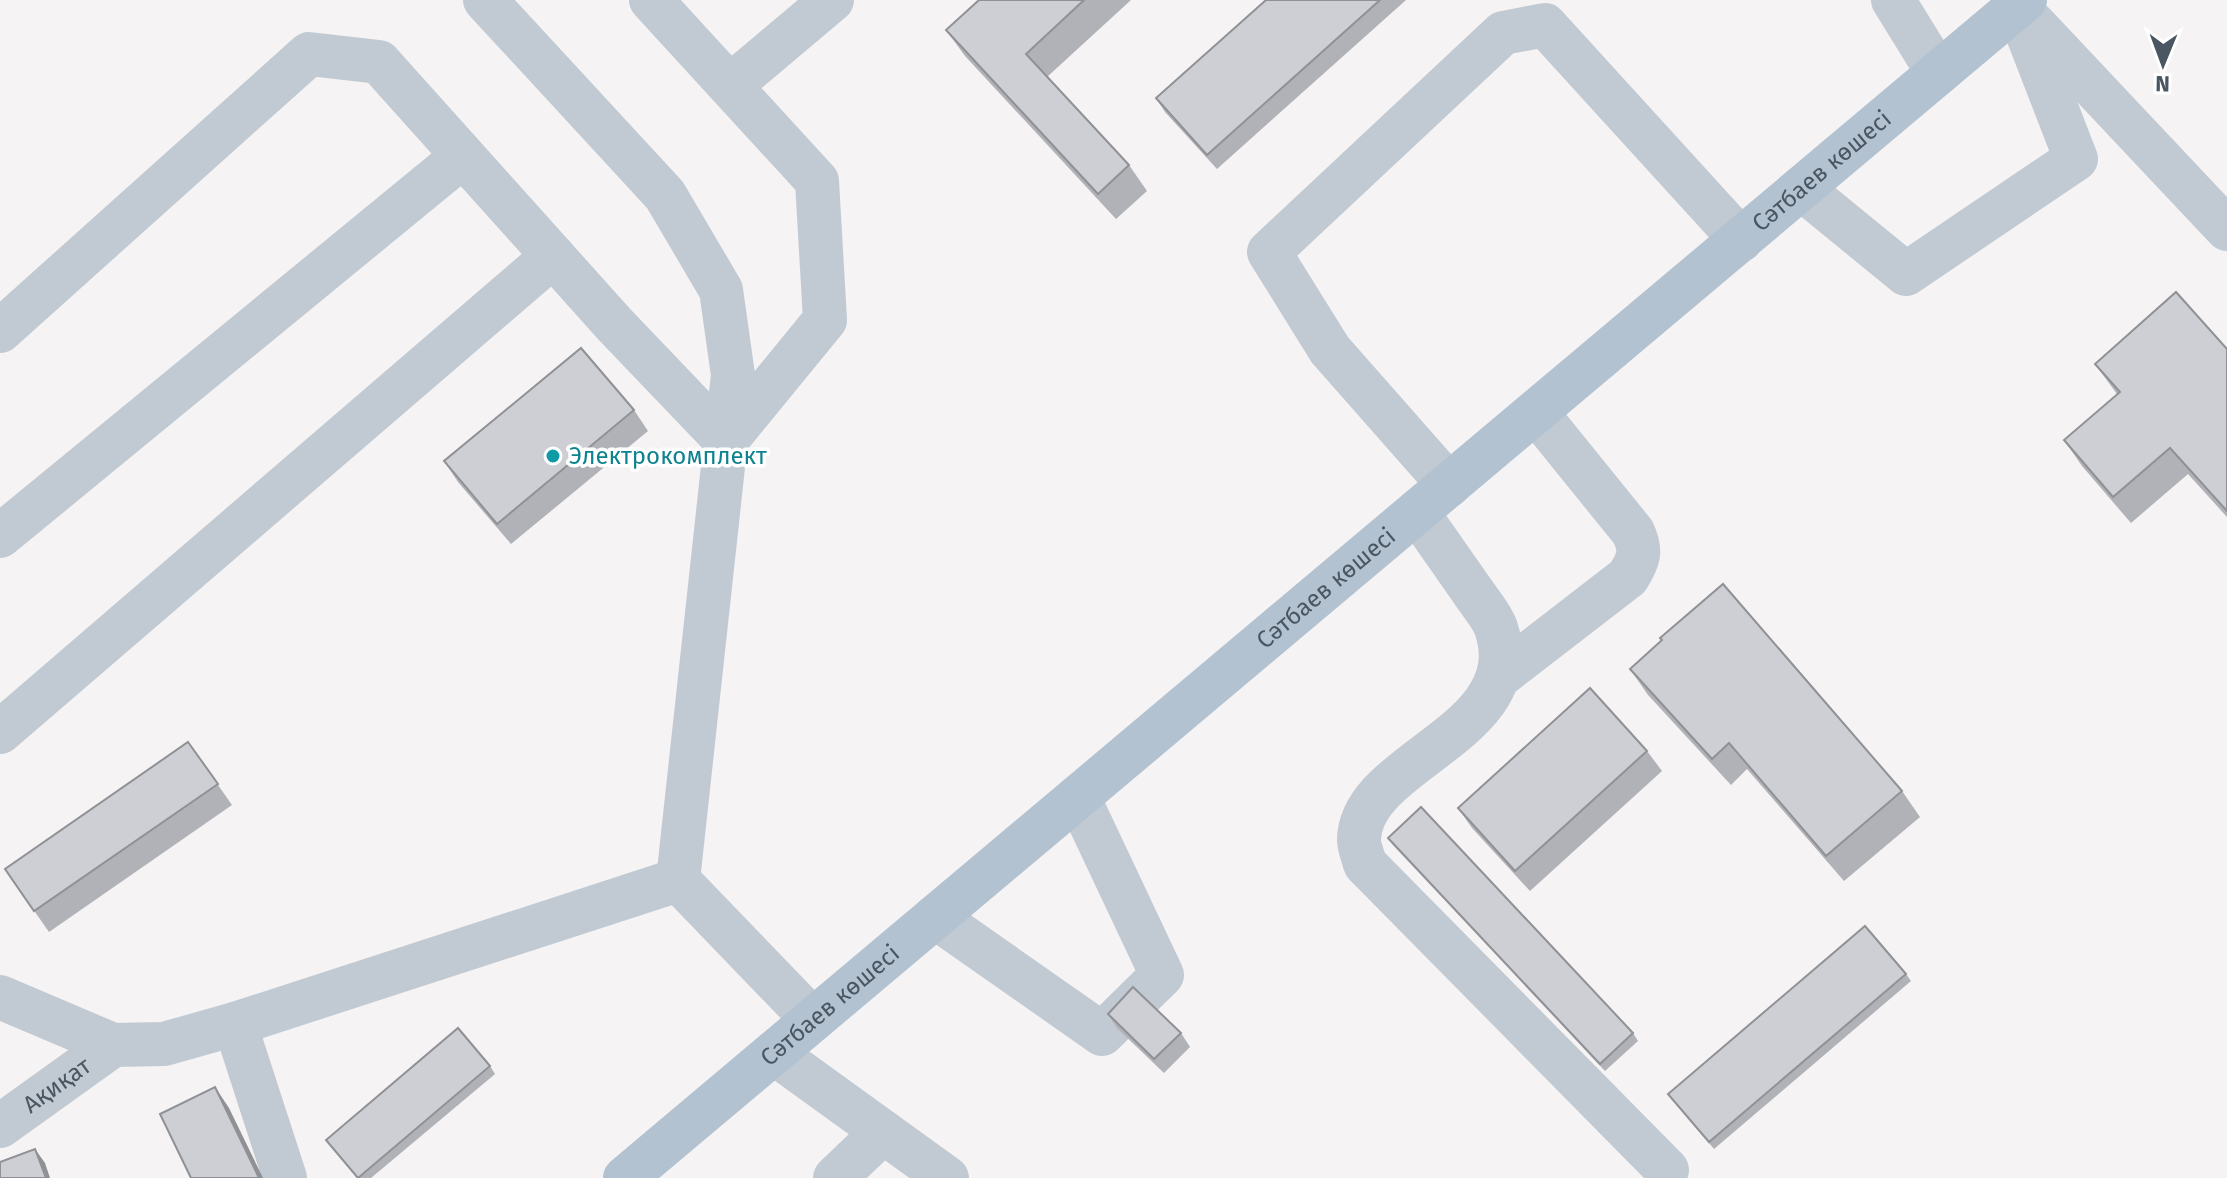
<svg xmlns="http://www.w3.org/2000/svg" width="2227" height="1178" viewBox="0 0 2227 1178" font-family="'Fira Sans',sans-serif">
	<style>
		.lines { fill: none; stroke-linecap: round; stroke-linejoin: round }
		.minor { stroke: #c1cad2; stroke-width: 44 }
		.major { stroke: #b3c2d1; stroke-width: 44 }
		.wall { fill: #b0b2b7 }
		.shaded-wall { fill: #909195 }
		.building { fill: #cdcfd5; stroke: #909195; stroke-width: 2 }
		.culture-dot { fill: #0f9aa8; stroke: #fff; stroke-width: 3 }
		.labels { text-anchor: middle; stroke-width: 7; stroke-linejoin: round; paint-order: stroke }
		.street-label { font-size: 24px; fill: #4a5661; stroke: #fff }
		.culture-label { font-size: 24px; fill: #0d838f; stroke: #fff; text-anchor: start }
	</style>
	<rect width="100%" height="100%" fill="#f5f3f3"/>
	<g class="lines">
		<!-- minor -->
		<g class="minor">
			<path d="M485 0 665 195 721 290 733 375 678 880"/>
			<path d="M1893 0 1938 73"/>
			<path d="M2033 23 2227 229"/>
			<path d="M731 85 832 0"/>
			<path d="M1802 189 1906 274 2076 159 2017 7"/>
			<path d="M0 331 309 54 379 62 615 325 726 441 825 320 817 181 651 0"/>
			<path d="M1449 485 1330 350 1269 252 1503 33 1545 25 1741 240"/>
			<path d="M1417 512C1436 539 1455 566 1473 592 1481 604 1492 616 1496 628 1531 734 1360 759 1359 840 1359 847 1363 856 1365 864L1667 1170"/>
			<path d="M0 536 463 156"/>
			<path d="M1501 675 1628 577C1639 559 1642 551 1633 532L1536 412"/>
			<path d="M0 732 553 256"/>
			<path d="M678 880 813 1020"/>
			<path d="M935 917 1102 1034 1162 975 1078 797"/>
			<path d="M0 997 113 1045 164 1044 235 1024 678 880"/>
			<path d="M235 1024 285 1178"/>
			<path d="M774 1053 947 1178"/>
			<path id="s1" d="M0 1126 113 1045"/>
			<path d="M835 1178 883 1132"/>
		</g>
		<!-- major -->
		<path class="major" id="s2" d="M625 1178 2025 0"/>
	</g>
	<!-- wall -->
	<g class="wall">
		<path d="M979 0H1131L1047 77 1129 165 1147 191 1116 219 965 56 946 30Z"/>
		<path d="M1266 0H1406L1217 169 1165 112 1156 98Z"/>
		<path d="M2227 349V517L2188 474 2131 523 2082 466 2064 440 2117 394 2095 364Z"/>
		<path d="M634 410 648 431 511 544 458 482 444 461Z"/>
		<path d="M1630 669 1902 791 1920 817 1844 881 1747 769 1731 785 1648 695Z"/>
		<path d="M188 742 232 805 49 932 5 869Z"/>
		<path d="M1647 751 1662 771 1530 891 1472 828 1458 808Z"/>
		<path d="M1388 838 1633 1033 1638 1041 1605 1071 1393 845Z"/>
		<path d="M1906 974 1911 981 1714 1149 1668 1094Z"/>
		<path d="M1108 1014 1181 1033 1190 1047 1164 1073 1117 1028Z"/>
		<path d="M490 1066 495 1074 371 1178H357L326 1140Z"/>
	</g>
	<!-- shaded-wall -->
	<g class="shaded-wall">
		<path d="M215 1087 229 1108 263 1178H259Z"/>
		<path d="M35 1149 45 1163 50 1178H46Z"/>
	</g>
	<!-- building -->
	<g class="building">
		<path d="M979 0H1084L1026 54 1129 165 1098 194 946 30Z"/>
		<path d="M1266 0H1380L1207 155 1156 98Z"/>
		<path d="M2176 292 2227 349V511L2170 448 2113 497 2064 440 2120 392 2095 364Z"/>
		<path d="M581 348 634 410 497 524 444 461Z"/>
		<path d="M1723 584 1902 791 1826 856 1729 743 1712 759 1630 669 1662 640 1660 638Z"/>
		<path d="M1590 688 1647 751 1515 871 1458 808Z"/>
		<path d="M188 742 218 784 34 911 5 869Z"/>
		<path d="M1421 807 1633 1033 1600 1064 1388 838Z"/>
		<path d="M1865 926 1906 974 1709 1142 1668 1094Z"/>
		<path d="M1133 987 1181 1033 1154 1059 1108 1014Z"/>
		<path d="M458 1028 490 1066 358 1178 326 1140Z"/>
		<path d="M215 1087 259 1178H191L160 1114Z"/>
		<path d="M35 1149 46 1178H0V1162Z"/>
	</g>
	<!-- markers -->
	<circle class="culture-dot" cx="553" cy="456" r="8"/>
	<g class="labels">
		<!-- street labels -->
		<g class="street-label">
			<text dy="8" stroke="none"><textPath href="#s2" startOffset="1564">Сәтбаев көшесі</textPath></text>
			<text dy="8" stroke="none"><textPath href="#s2" startOffset="916">Сәтбаев көшесі</textPath></text>
			<text dy="8" stroke="none"><textPath href="#s2" startOffset="268">Сәтбаев көшесі</textPath></text>
			<text dy="8" stroke="none"><textPath href="#s1" startOffset="70">Ақиқат</textPath></text>
		</g>
		<!-- culture labels -->
		<g class="culture-label">
			<text x="569" y="464">Электрокомплект</text>
		</g>
	</g>
	<!-- north arrow -->
	<g transform="translate(2163 64) rotate(181)" stroke="#ffffff" stroke-width="6" paint-order="stroke">
	<path d="M0-6L14 30L0 20L-14 30Z" fill="#4a5661"/>
	<text y="-12" font-size="22" font-weight="bold" text-anchor="middle" fill="#4a5661">N</text>
	</g>
</svg>
